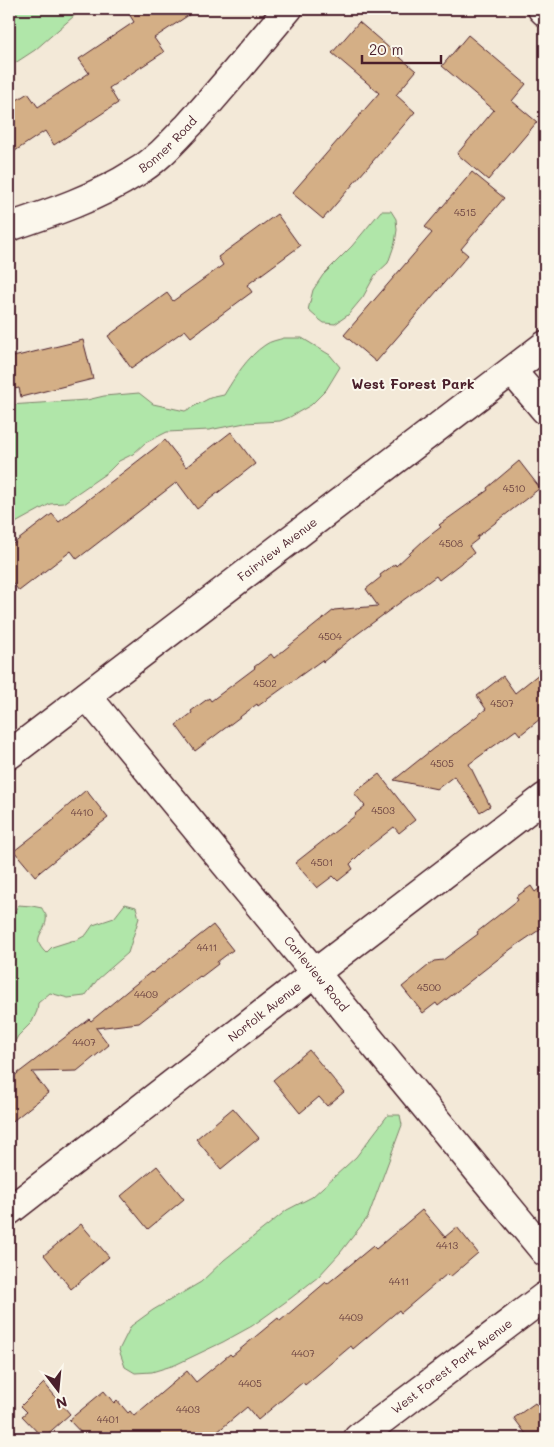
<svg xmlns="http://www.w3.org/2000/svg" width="554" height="1447" viewBox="0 0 554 1447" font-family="Mali,sans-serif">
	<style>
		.green { fill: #b0e6a9; stroke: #7d826a }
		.building { fill: #d4af86; stroke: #4a1f2b }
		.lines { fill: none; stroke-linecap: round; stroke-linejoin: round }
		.minor-casing { stroke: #4a1f2b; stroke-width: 31 }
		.major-casing { stroke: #4a1f2b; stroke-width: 31 }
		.minor { stroke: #fbf7ec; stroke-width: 28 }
		.major { stroke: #fbf7ec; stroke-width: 28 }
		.labels { text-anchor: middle; stroke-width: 4; stroke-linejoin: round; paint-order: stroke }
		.number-label { font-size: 10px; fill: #6c4342 }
		.street-label { font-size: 12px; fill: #4a1f2b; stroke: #fbf7ec }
		.neighbourhood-label { font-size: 14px; font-weight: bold; fill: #4a1f2b; stroke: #fbf7ec }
	</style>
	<rect width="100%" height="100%" fill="#f3e9d8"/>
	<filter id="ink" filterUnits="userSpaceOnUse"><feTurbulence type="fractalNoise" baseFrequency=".02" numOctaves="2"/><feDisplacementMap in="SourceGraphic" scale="10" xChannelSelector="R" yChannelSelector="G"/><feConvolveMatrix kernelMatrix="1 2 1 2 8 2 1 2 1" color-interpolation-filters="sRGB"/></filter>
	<g filter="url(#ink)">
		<!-- green -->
		<g class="green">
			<path d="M9 9H82L35 50 9 67Z"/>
			<path d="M381 211H391L396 219 397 230 395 243 388 263 375 275 363 297 348 315 335 324 324 323 316 317 308 310 313 290 323 275 352 246Z"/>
			<path d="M284 338H302L330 355 340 367 326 390 311 405 290 417 280 421 245 423 209 430 167 432 145 443 133 454 119 461 108 472 63 503 50 504 10 526 9 525V405L87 400 104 396 139 393 153 404 185 411 210 398 224 395C235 377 247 357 265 345 270 341 278 340 284 338Z"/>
			<path d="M125 904 136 907 139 918 128 953 98 979 85 996 68 998 50 993 38 1003 37 1011 32 1022 18 1036 12 1047V1060L9 1064V945L12 940 11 921 18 905 32 906 42 908C42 909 46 915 46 915 49 932 28 936 46 953L52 947 71 941 77 940 86 935 93 925 114 918Z"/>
			<path d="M388 1115H400L402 1125 368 1217 340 1253 318 1277 291 1298 252 1326 223 1342 175 1365 152 1372 135 1373 125 1367 119 1350 131 1326 153 1310 201 1282 224 1260 287 1210 312 1197 356 1157Z"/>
		</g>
		<!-- building -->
		<g class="building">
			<path d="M126 9H198L154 38 164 52 109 88 118 103 54 145 45 131 9 155V105L28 93 38 107 89 73 79 59 134 22Z"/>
			<path d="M359 22 416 71 396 95 415 112 323 219 292 193 379 93 332 53Z"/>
			<path d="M468 35 526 84 512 101 537 122 488 180 457 154 494 110 442 66Z"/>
			<path d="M472 172 504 198 461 249 468 255 376 362 344 335 432 233 425 227Z"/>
			<path d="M277 214 300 246 247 285 252 292 191 337 185 330 131 368 108 336 167 293 173 301 223 265 218 257Z"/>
			<path d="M83 340 93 379 21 397 19 388 9 390V358Z"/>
			<path d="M231 432 255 464 197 509 177 482 77 559 71 551 19 591 9 578V547L52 514 59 522 165 440 186 467Z"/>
			<path d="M519 461 540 488 477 537 478 539 469 546 474 553 439 580 436 576 356 635 323 662 322 660 258 706 257 704 195 751 176 725 192 713 191 711 209 698 211 701 255 668 254 667 271 654 274 658 334 610 378 606 366 589 381 577 380 575 395 564 396 566 424 540 441 527 439 525 488 490 487 488Z"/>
			<path d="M545 669V715L520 735 516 730 469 764 490 806 480 812 454 776 437 789 394 780 434 748 449 738 486 709 477 696 503 676 515 693Z"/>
			<path d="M379 774 415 820 399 833 394 827 362 852 350 864 353 869 338 881 333 876 317 888 295 863 356 815 355 814 365 806 354 793Z"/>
			<path d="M86 790 108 818 88 833 35 876 14 851 55 819 54 818Z"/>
			<path d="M545 884V926L511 949 438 1006 436 1003 423 1013 402 987 434 961 443 960 478 934 477 932 518 900 516 897 531 886 535 892Z"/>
			<path d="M213 925 233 950 217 962 218 964 201 977 200 976 139 1023 96 1028 109 1045 77 1071 32 1072 48 1093 9 1124V1080L89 1019 91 1021 132 987 151 972 152 973Z"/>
			<path d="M309 1050 344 1092 327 1106 319 1097 300 1113 273 1080Z"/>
			<path d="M233 1108 259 1138 221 1169 196 1139Z"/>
			<path d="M157 1166 184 1199 148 1229 121 1196Z"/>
			<path d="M422 1210 445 1237 457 1227 478 1253 450 1277 447 1274 401 1313 399 1310 353 1349 351 1346 305 1385 303 1382 258 1420 247 1407 210 1438H86L69 1420 104 1391 114 1403 117 1400 128 1413 130 1411 134 1416 187 1371 196 1382 230 1354 232 1356 278 1318 280 1321 326 1282 327 1284 373 1246 376 1249Z"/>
			<path d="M81 1224 109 1257 71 1289 44 1255Z"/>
			<path d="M44 1383 70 1414 43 1438 22 1416 27 1412 21 1406Z"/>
			<path d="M535 1403 545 1416V1438H529L514 1418Z"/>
		</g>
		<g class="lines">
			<defs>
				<g id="minor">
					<path d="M542 9 545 12"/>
					<path id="s1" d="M9 227C51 213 98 197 135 173 156 161 173 142 189 125 223 88 255 48 288 9"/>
					<path d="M512 371 545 410"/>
					<path id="s2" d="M87 696 545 1252"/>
					<path id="s3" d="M9 755 545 345"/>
					<path id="s4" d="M9 1211 315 973 545 797"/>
				</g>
				<g id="major">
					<path id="s5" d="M358 1438 545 1296"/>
				</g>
			</defs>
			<!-- minor casing -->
			<use href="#minor" class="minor-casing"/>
			<!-- major casing -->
			<use href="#major" class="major-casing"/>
			<!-- minor -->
			<use href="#minor" class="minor"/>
			<!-- major -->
			<use href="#major" class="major"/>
		</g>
	</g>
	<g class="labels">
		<!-- number labels -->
		<g class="number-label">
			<text x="465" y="216">4515</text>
			<text x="514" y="492">4510</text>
			<text x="451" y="547">4508</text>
			<text x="330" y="640">4504</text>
			<text x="265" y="687">4502</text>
			<text x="502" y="707">4507</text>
			<text x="442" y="767">4505</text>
			<text x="383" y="814">4503</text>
			<text x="82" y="816">4410</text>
			<text x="322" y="866">4501</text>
			<text x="207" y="951">4411</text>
			<text x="429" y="991">4500</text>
			<text x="146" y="998">4409</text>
			<text x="84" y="1046">4407</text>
			<text x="447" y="1249">4413</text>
			<text x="399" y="1285">4411</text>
			<text x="351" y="1321">4409</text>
			<text x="303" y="1357">4407</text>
			<text x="250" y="1387">4405</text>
			<text x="188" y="1413">4403</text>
			<text x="108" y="1423">4401</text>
		</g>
		<!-- street labels -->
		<g class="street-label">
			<text dy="4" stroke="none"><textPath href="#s1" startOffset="181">Bonner Road</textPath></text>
			<text dy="4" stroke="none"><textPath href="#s3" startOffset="338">Fairview Avenue</textPath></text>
			<text dy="4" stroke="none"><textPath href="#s2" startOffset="360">Carleview Road</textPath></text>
			<text dy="4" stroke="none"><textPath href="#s4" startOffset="324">Norfolk Avenue</textPath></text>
			<text dy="4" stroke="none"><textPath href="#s5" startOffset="118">West Forest Park Avenue</textPath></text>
		</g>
		<!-- neighbourhood labels -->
		<g class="neighbourhood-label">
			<text x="413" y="389">West Forest Park</text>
		</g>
	</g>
	<!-- margin -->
	<rect width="554" height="1447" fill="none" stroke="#fbf7ec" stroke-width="30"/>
	<rect x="15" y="15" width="524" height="1417" fill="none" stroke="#4a1f2b" stroke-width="2" filter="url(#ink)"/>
	<!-- north arrow -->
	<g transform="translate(58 1390) rotate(164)" stroke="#fbf7ec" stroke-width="4" paint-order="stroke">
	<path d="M0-4L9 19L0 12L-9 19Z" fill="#4a1f2b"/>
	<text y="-8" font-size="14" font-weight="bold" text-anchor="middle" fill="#4a1f2b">N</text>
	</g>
	<!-- scale -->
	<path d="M362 55v8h79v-8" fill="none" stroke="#4a1f2b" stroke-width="2.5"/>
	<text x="369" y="55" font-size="15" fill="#4a1f2b" stroke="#fbf7ec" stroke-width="4" paint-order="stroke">20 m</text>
</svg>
